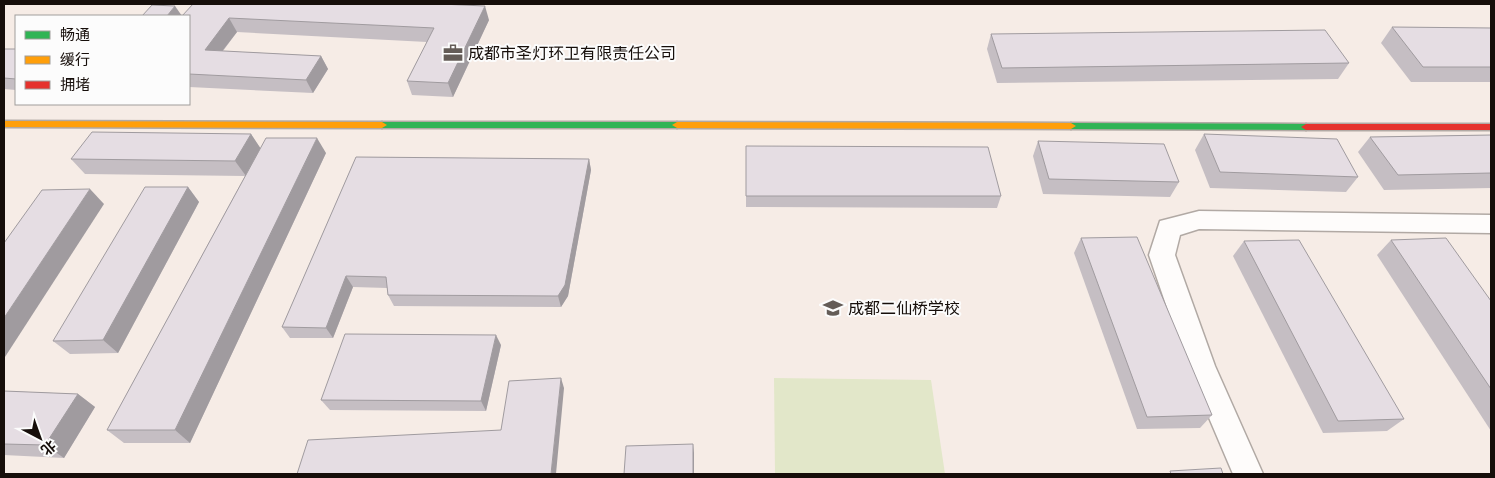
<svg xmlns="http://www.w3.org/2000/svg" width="1495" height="478" viewBox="0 0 1495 478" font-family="Barlow,'Noto Sans SC',sans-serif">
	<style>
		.green { fill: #e2e7c9 }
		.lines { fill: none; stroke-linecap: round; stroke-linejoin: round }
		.street-casing { stroke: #b1a9a4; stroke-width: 3 }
		.fast-casing { stroke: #b1a9a4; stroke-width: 3 }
		.slow-casing { stroke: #b1a9a4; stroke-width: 3 }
		.jam-casing { stroke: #b1a9a4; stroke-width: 3 }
		.street { fill: #fefcfb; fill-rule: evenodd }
		.fast { fill: #30b455; fill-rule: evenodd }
		.slow { fill: #ff9f0a; fill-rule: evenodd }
		.jam { fill: #e5322d; fill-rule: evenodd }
		.wall { fill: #c5bec3 }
		.shaded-wall { fill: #a09b9f }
		.building { fill: #e5dde3; stroke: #a09b9f }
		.labels { text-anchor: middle; stroke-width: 4; stroke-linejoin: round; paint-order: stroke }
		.poi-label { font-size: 16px; fill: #160e0a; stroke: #fcfcfc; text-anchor: start }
	</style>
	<rect width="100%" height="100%" fill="#f6ece6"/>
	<!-- green -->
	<path class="green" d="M774 378 931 380 945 474H775Z"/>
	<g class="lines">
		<defs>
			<path id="street" d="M1199 211 1491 215V233L1199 229 1180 235 1175 255 1215 366 1263 474H1233L1187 366 1149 255 1160 221Z"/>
			<g id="fast">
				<path d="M382 122H677L682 125 677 128H382L377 125Z"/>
				<path d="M1071 123 1306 124 1311 127 1306 130 1071 129 1066 126Z"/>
			</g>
			<g id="slow">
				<path d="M4 121 382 122 387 125 382 128 4 127Z"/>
				<path d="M677 122 1071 123 1076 126 1071 129 677 128 672 125Z"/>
			</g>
			<path id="jam" d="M1306 124H1491V130H1306L1301 127Z"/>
		</defs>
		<!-- street casing -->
		<use href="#street" class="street-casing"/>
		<!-- fast casing -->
		<use href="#fast" class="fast-casing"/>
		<!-- slow casing -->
		<use href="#slow" class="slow-casing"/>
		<!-- jam casing -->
		<use href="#jam" class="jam-casing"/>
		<!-- street -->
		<use href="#street" class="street"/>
		<!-- fast -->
		<use href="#fast" class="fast"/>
		<!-- slow -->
		<use href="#slow" class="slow"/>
		<!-- jam -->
		<use href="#jam" class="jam"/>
	</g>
	<!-- wall -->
	<g class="wall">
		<path d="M189 16 489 20 453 97 412 95 407 81 427 42 237 32 223 51 321 56 328 69 313 93 189 87Z"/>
		<path d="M1392 27 1491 28V82H1411L1381 43Z"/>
		<path d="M991 34 1349 63 1338 79 997 83 987 49Z"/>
		<path d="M4 49H16V90L4 89Z"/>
		<path d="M251 134 260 148 326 153 190 443H124L107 430 245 176 85 174 71 159Z"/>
		<path d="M1204 134 1358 177 1346 192 1210 188 1195 150Z"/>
		<path d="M1491 135V188L1384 190 1358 152 1370 137Z"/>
		<path d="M1038 141 1179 182 1170 197 1043 194 1033 156Z"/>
		<path d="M746 146 1001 196 997 208 746 207Z"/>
		<path d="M356 157 589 159 591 170 568 296 561 307 394 306 388 295 387 288 353 287 333 338H290L282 327Z"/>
		<path d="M188 187 199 202 118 353 70 354 53 341Z"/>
		<path d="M1081 238 1212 415 1200 428 1137 429 1074 253Z"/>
		<path d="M1391 240 1491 301V431L1377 255Z"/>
		<path d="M1244 241 1404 419 1387 431 1323 433 1233 256Z"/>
		<path d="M501 345 486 411 330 410 321 400Z"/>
		<path d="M4 391 78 394 95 407 64 458 4 455Z"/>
	</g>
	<!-- shaded-wall -->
	<g class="shaded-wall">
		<path d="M175 6 182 16H167Z"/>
		<path d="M485 6 489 20 453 97 448 83Z"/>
		<path d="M229 18 237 32 213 63 205 50Z"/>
		<path d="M321 56 328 69 313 93 306 80Z"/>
		<path d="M251 134 261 149 246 176 235 161Z"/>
		<path d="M317 138 326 153 190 443 175 430Z"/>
		<path d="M589 159 591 170 568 296 561 307 558 296Z"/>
		<path d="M188 187 199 202 118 353 103 340Z"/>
		<path d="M90 189 104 204 5 357 4 356V318Z"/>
		<path d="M346 276 353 287 333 338 326 328Z"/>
		<path d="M496 335 501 345 486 411 481 401Z"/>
		<path d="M561 378 564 388 556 474H551Z"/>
		<path d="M78 394 95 407 64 458 45 445Z"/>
		<path d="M693 444 694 453V474H693Z"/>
	</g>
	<!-- building -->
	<g class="building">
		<path d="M193 4H440L485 6 448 83 407 81 434 28 229 18 205 50 321 56 306 80 189 74V16H182Z"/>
		<path d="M152 5 175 6 167 16H142Z"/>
		<path d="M1392 27 1491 28V67H1423Z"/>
		<path d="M1325 30 1349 63 1002 68 991 34Z"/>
		<path d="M4 49H16V79L4 78Z"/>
		<path d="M92 132 251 134 235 161 71 159Z"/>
		<path d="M1204 134 1337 139 1358 177 1220 172Z"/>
		<path d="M1491 135V173L1398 175 1370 137Z"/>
		<path d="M266 138H317L175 430H107Z"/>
		<path d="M1038 141 1164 144 1179 182 1049 179Z"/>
		<path d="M746 146 988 147 1001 196H746Z"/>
		<path d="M356 157 589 159 565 285 558 296 388 295 386 277 346 276 326 328 282 327Z"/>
		<path d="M145 187H188L103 340 53 341Z"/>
		<path d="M90 189 4 318V243L42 190Z"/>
		<path d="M1137 237 1212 415 1147 417 1081 238Z"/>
		<path d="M1446 238 1491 301V389L1391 240Z"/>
		<path d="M1299 240 1404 419 1338 421 1244 241Z"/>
		<path d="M345 334 496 335 481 401 321 400Z"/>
		<path d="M561 378 551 474H297L308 440 501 430 509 381Z"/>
		<path d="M4 391 78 394 45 445 4 444Z"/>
		<path d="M693 444V474H624L626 446Z"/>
		<path d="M1221 468 1223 474H1171L1170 471Z"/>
	</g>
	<!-- icons -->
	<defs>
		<symbol id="office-bare" viewBox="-9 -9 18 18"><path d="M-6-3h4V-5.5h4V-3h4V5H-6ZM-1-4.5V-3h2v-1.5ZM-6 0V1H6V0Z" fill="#645c57" stroke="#fcfcfc" stroke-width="2.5" paint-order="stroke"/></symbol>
		<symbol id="school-bare" viewBox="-9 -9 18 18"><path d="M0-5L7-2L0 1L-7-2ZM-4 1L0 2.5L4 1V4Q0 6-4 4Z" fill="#645c57" stroke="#fcfcfc" stroke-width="2.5" paint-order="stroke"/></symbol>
	</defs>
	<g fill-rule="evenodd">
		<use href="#office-bare" x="439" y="39" width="28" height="28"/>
		<use href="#school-bare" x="819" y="294" width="28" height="28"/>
	</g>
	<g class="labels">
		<!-- poi labels -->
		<g class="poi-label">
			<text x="468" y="59">成都市圣灯环卫有限责任公司</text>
			<text x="848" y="314">成都二仙桥学校</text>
		</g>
	</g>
	<!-- border -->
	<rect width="1495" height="478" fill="none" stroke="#160e0a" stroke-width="10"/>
	<!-- legend -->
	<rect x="15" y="15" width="175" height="90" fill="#fcfcfc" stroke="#a09d9b"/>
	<rect x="25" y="31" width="25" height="8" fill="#30b455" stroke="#a09d9b"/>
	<text x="60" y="40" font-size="15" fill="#160e0a">畅通</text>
	<rect x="25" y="56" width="25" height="8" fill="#ff9f0a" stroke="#a09d9b"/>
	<text x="60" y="65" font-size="15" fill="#160e0a">缓行</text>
	<rect x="25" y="81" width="25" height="8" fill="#e5322d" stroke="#a09d9b"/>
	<text x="60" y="90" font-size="15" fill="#160e0a">拥堵</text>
	<!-- north arrow -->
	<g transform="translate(40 438) rotate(139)" stroke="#fcfcfc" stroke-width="4" paint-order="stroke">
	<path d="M0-4L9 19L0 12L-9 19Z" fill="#160e0a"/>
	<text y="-8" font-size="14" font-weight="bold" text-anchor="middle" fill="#160e0a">北</text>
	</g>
</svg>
